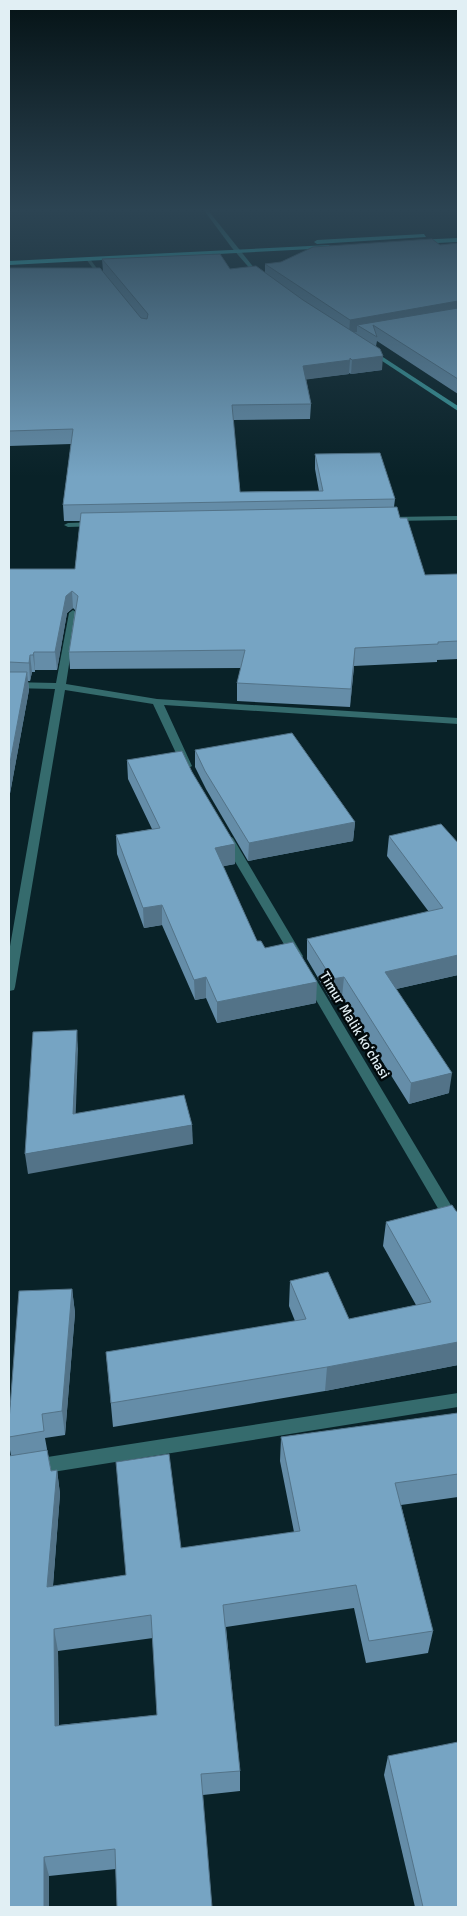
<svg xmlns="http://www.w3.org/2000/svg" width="467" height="1916" viewBox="0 0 467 1916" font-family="Signika,sans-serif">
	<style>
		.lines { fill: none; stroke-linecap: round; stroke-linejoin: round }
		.street { fill: #356b6d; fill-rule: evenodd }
		.secondary { fill: #3a979a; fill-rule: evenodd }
		.highway { fill: #36d9de; fill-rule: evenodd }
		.wall { fill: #658da8; fill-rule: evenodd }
		.shaded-wall { fill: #537388 }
		.building { fill: #76a4c3; stroke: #537388; fill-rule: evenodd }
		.labels { text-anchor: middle; stroke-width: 5; stroke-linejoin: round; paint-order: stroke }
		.street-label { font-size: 14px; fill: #e1eff4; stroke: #020a0c }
	</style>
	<rect width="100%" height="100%" fill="#092228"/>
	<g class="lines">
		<!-- street -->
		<g class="street">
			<path d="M86 259H90L107 282H103Z"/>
			<path d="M458 516V520L390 521 386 519 390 517Z"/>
			<path d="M98 522 102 524 101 526 68 527 64 525 68 523Z"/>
			<path d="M73 610 77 613 66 684 157 699 458 718V724L164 705 192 766 187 769 182 766 153 704 65 690 15 987 14 990 9 991V952L55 689 9 688V682L56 683 69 613Z"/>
			<path d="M227 835 233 838 303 956 301 959 297 960 291 956 221 838Z"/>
			<path d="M308 972 314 976 458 1217V1236L453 1234 302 976Z"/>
			<path d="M458 1393V1407L9 1479V1463Z"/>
		</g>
		<!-- secondary -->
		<g class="secondary">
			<path d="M203 209H207L263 279H259L232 248Z"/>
			<path d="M369 348 458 406V411L367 351Z"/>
		</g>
		<!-- highway -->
		<g class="highway">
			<path d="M424 234 426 237 317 244 314 242 317 240Z"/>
			<path d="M458 238V242L415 244 412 242 415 240Z"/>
			<path d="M329 245 331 248 9 265V261Z"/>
		</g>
	</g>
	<!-- wall -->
	<g class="wall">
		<path d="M458 243V394L377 341 376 346 382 370 351 374 349 373V374L306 379 311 404 310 419 233 420 240 492 319 491 315 469V454L395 499 394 507 400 518 425 575 458 574V659L437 660V662L354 666 350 707 237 701V683L241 668 70 669 69 652 75 610 73 608 67 613 57 670H35V672H32L30 681H28L29 690 9 799V569H75L80 521H64L63 505 71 444 9 446V268L103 271 102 259 265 272V264Z"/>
		<path d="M195 750 355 822 353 841 248 861 206 789 195 767Z"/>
		<path d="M127 760 235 864 223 866 257 941 265 948 316 1003 217 1023 206 998 195 1000 162 925 144 928 117 854 116 835 152 829 128 779Z"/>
		<path d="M389 836 458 843V975L396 989 449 1093 409 1104 342 997 331 1000 307 959V939L429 912 387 856Z"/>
		<path d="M452 1205 458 1365 325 1391 113 1427 106 1352 295 1321 289 1306 290 1281 349 1319 416 1305 383 1246 386 1222Z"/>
		<path d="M72 1289 75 1313 65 1435 45 1438 51 1471 57 1470 60 1494 53 1586 126 1575 181 1548 294 1532 280 1461 281 1437 458 1413V1497L401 1505 433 1631 428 1653 366 1663 354 1608 226 1627 240 1771V1791L203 1795 116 1869 49 1876 9 1907 11 1456 9 1444V1421ZM153 1638 157 1715 59 1725 58 1651Z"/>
		<path d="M388 1756 458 1907H415L384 1775Z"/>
	</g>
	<!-- shaded-wall -->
	<g class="shaded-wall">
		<path d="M458 301V314L373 325H357V332L349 333 350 320Z"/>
		<path d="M383 356 382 370 351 374 352 360Z"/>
		<path d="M350 360 349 374 303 380V366Z"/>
		<path d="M72 591 73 608 67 613 57 670 55 652 66 596Z"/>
		<path d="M355 648 354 666 350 707 351 689Z"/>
		<path d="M34 652 35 670V672L33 655Z"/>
		<path d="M30 655 32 672 30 681 29 663Z"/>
		<path d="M27 672 29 690 9 799V768Z"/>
		<path d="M355 822 353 841 248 861 249 843Z"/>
		<path d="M235 844V864L215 868V848Z"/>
		<path d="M162 905V925L144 928 143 908Z"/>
		<path d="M458 955V975L383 992 385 972Z"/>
		<path d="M206 977V998L195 1000 194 980Z"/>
		<path d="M344 977 342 997 331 1000 332 979Z"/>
		<path d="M317 982 316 1003 217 1023V1002Z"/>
		<path d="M77 1030 78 1049 75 1134 73 1114Z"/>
		<path d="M452 1073 449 1093 409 1104 411 1083Z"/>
		<path d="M192 1125 193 1144 28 1174 25 1154Z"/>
		<path d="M72 1289 75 1313 65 1435 62 1411Z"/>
		<path d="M458 1342V1365L325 1391 327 1367Z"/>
		<path d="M57 1470 60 1494 51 1610 47 1587Z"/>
		<path d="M54 1629 58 1651 59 1747 55 1726Z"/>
		<path d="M44 1857 49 1876V1907H44Z"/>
	</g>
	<!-- building -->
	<g class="building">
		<path d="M432 239 440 245 458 243V301L350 320 265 264 281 262 313 247Z"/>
		<path d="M220 254 230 269 256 266 303 300 380 349 383 356 352 360 350 358V360L303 366 311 404 232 405 240 492 323 491 315 454 380 453 395 499 63 505 73 429 9 431V268H100L141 318 147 319 148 314 102 259Z"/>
		<path d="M458 308V379L373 325 377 337 357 325Z"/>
		<path d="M397 507 400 518H407L425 575 458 574V641L438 642V644L355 648 351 689 237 683 245 650 69 652 78 596 72 591 66 596 55 652H34L33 655H30L29 663 9 662V569H75L81 513Z"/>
		<path d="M9 672H27L9 768Z"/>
		<path d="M292 733 355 822 249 843 205 771 195 750Z"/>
		<path d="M182 751 192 772 235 844 215 848 257 941H261L265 948 293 942 317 982 217 1002 206 977 194 980 162 905 143 908 116 835 160 828 127 760Z"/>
		<path d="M441 824 458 843V955L385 972 452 1073 411 1083 344 977 332 979 307 939 443 908 389 836Z"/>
		<path d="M77 1030 73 1114 184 1095 192 1125 25 1154 33 1032Z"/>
		<path d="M452 1205 456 1211 458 1212V1342L327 1367 111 1403 106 1352 306 1319 290 1281 328 1272 349 1319 431 1302 386 1222Z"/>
		<path d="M72 1289 62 1411 42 1414 44 1431 9 1437V1421L19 1291Z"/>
		<path d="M458 1413V1474L395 1483 433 1631 369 1641 356 1585 223 1605 240 1771 201 1774 212 1907H117L115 1849 44 1857V1907H9V1456L47 1450 51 1471 57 1470 47 1587 126 1575 116 1462 169 1454 181 1548 300 1531 281 1437ZM151 1615 157 1715 55 1726 54 1629Z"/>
		<path d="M458 1742V1907H423L388 1756Z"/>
	</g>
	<!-- sky -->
	<linearGradient id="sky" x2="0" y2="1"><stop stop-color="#051316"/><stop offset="0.44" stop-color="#2c4453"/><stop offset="1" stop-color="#2c4453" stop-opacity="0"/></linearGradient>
	<rect width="467" height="477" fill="url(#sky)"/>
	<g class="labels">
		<!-- street labels -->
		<g class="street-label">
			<text transform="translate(355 1025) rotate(59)" y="5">Timur Malik koʻchasi</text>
		</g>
	</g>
	<!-- border -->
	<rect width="467" height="1916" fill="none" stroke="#e1eff4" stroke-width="20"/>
</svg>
